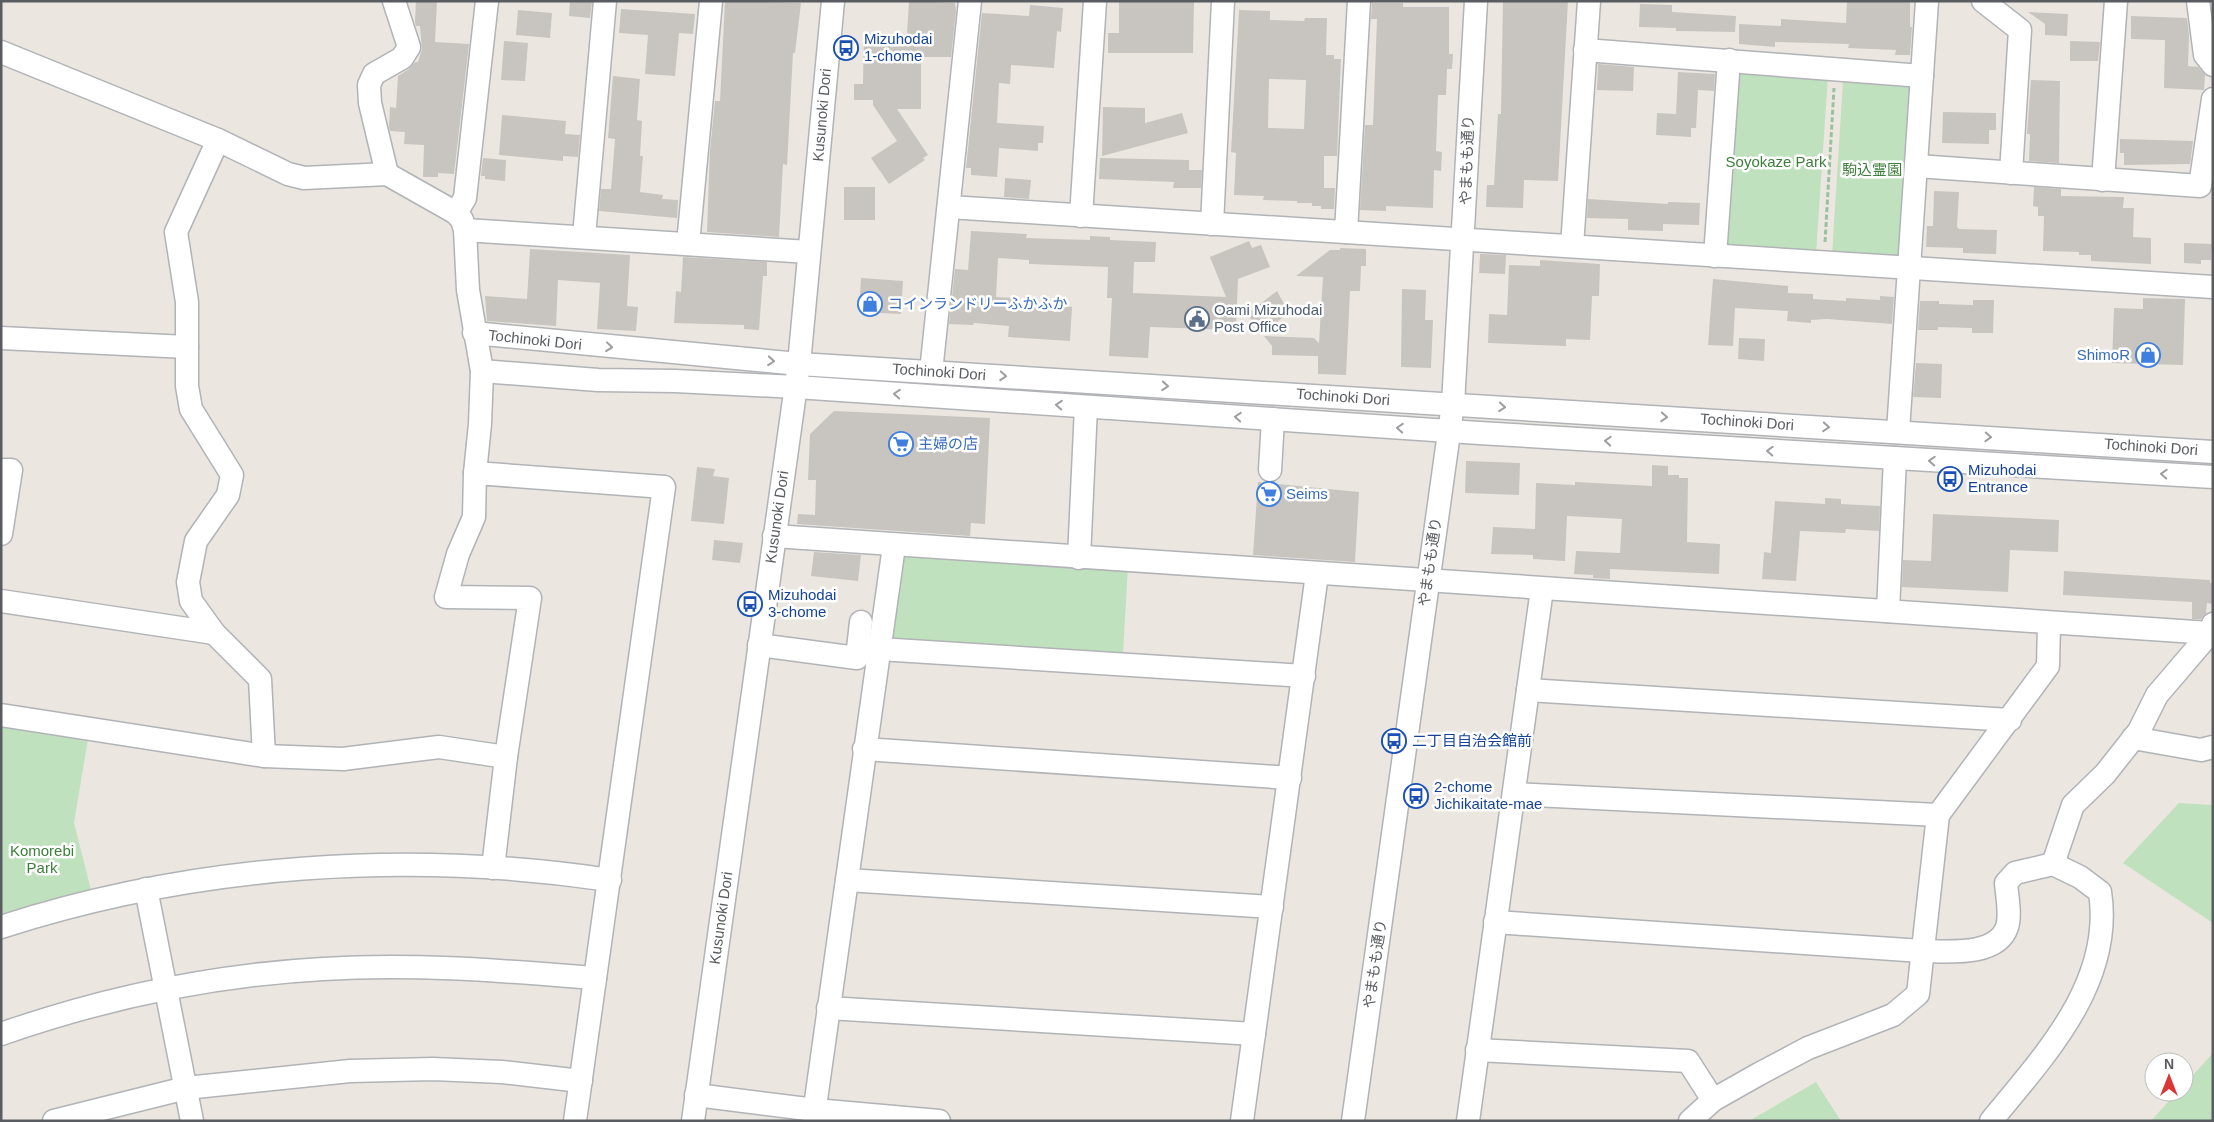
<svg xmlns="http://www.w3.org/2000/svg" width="2214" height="1122" viewBox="0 0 2214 1122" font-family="Helvetica,'Noto Sans JP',sans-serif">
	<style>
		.green { fill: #c0e1be }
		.building { fill: #c8c4bf; fill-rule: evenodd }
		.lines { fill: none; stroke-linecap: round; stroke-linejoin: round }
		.minor-casing { stroke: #b1b3b7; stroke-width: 25 }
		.path { stroke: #98c1a0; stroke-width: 3; stroke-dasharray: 5 2.5; stroke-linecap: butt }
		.minor { stroke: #fff; stroke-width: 22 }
		.oneway { stroke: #9b9da0 }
		.labels { text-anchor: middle; stroke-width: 5; stroke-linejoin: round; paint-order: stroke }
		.transit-label { font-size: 15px; fill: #164399; stroke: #fff; text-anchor: start }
		.street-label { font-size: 15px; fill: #595c60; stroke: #fff }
		.park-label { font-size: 15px; fill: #3c7e3a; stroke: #fff }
		.shop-label { font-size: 15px; fill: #366cbe; stroke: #fff; text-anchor: start }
		.service-label { font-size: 15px; fill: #4e5e75; stroke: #fff; text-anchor: start }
	</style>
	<rect width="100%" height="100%" fill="#ebe7e0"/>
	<!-- green -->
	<g class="green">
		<path d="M1736 70 1828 76 1816 254 1724 248Z"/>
		<path d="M1843 81 1911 85 1900 259 1832 255Z"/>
		<path d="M903 552 1128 566 1123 653 890 639Z"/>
		<path d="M1 727 88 739 74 823 91 890 1 914Z"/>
		<path d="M2179 803 2213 805V923L2123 863Z"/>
		<path d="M2213 1053V1121H2151L2177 1092H2184V1085Z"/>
		<path d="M1816 1082 1841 1121H1749Z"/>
	</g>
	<!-- building -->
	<g class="building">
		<path d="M416 1H437L435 42 469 44 454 174 438 173V177H423L424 145 404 144 405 132 390 131 389 126 390 107 396 108 398 76 409 69 415 62H418L422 49 420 26H416L415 22Z"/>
		<path d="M570 1 592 2 590 18 569 16Z"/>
		<path d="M725 1 801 3 795 53H793L787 165 783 164 779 237 707 232 710 150 715 101H720Z"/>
		<path d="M909 1 955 3 956 11 951 57H921V109H897L928 155 923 158 925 160 889 184 871 158 897 141 873 105V100H854V84H863L864 33 907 34Z"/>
		<path d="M1119 1H1194L1193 53H1108V33H1119Z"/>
		<path d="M1503 1H1568L1558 181 1524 180 1523 208 1486 207 1487 185H1494L1498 114H1501Z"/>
		<path d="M1847 1H1910V27H1912L1910 55H1895L1896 50 1848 48 1849 44 1775 42V47L1739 44V24L1781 26V19L1846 23Z"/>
		<path d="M1372 3H1403V7H1449V54H1453L1452 69H1447L1446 95H1438L1436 151 1442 152 1441 171 1434 170 1433 208 1386 206V211L1360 210 1365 125H1373L1377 19H1371Z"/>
		<path d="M1640 4 1672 5V12L1736 16 1735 32 1676 31V28L1639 27Z"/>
		<path d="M1030 5 1063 8 1061 32 1057 31 1054 68 1011 65 1010 84 999 83 997 123 1044 126 1043 143H1038V151L999 148 997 177 971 175V168H966L982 13 1029 16Z"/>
		<path d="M621 9 695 14 693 34 679 33 675 76 645 74 648 35 619 33Z"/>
		<path d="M518 10 552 13 550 38 516 35Z"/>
		<path d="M1239 10 1270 11V20L1304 21 1305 18H1327L1326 55H1334V59H1341L1337 156H1324V188H1335L1334 209H1321V206H1312V203H1297V201L1263 200 1264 196 1234 195 1236 153 1231 152ZM1269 79 1306 80 1304 129 1268 128Z"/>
		<path d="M2028 12 2068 14 2067 36 2045 35V24Z"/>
		<path d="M2131 16 2187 18 2189 35 2188 66 2198 67 2205 75 2204 90 2164 88 2165 40 2131 39Z"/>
		<path d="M504 41 528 43 525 81 501 80Z"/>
		<path d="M2070 41 2100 42 2098 61H2070Z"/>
		<path d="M1598 64 1634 67 1633 91 1597 90Z"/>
		<path d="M1678 72 1715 74 1714 91 1698 90 1696 128H1691V137L1656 135 1657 113 1676 114Z"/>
		<path d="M613 76 640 79 637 120 642 121 640 156H643L640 192 663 195 662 199 678 200 677 218 599 211 601 189H611L615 139 608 138Z"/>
		<path d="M2031 80 2060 81 2059 163 2029 161 2030 134H2027Z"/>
		<path d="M1103 107 1145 108V123L1182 113 1188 133 1102 156Z"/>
		<path d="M1943 112 1996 113V130H1989V144L1942 143Z"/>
		<path d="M502 115 566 121 565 134 580 135 578 157 563 156V161L499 155Z"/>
		<path d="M2120 139 2193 141 2190 164 2124 165V153H2120Z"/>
		<path d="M483 158 506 160 505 181 485 179V176H481Z"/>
		<path d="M1100 158 1189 160V170H1202L1201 188H1173L1174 182 1099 179Z"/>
		<path d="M1005 178 1031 180 1029 199 1004 197Z"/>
		<rect x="844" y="187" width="31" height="33"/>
		<path d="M2034 187 2061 189V196L2124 197 2123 208H2134L2133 237 2151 238V264L2091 261V255H2079V252L2043 251 2044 216H2038V207L2033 206Z"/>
		<path d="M1934 191 1959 192 1957 227 1959 229 1997 230 1996 254 1963 253V248L1926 247 1927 226H1933Z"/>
		<path d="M1588 199 1668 204V202L1700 203 1699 225 1663 224V231L1628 230V219L1587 218Z"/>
		<path d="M971 231 1027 234 1026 238 1090 240V236L1110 237V240L1156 242 1155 262H1134L1133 293 1226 297 1210 257 1249 241 1252 248 1261 245 1270 267 1238 279 1236 330 1150 327 1148 358 1109 356 1112 298H1107L1108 267 1029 264V260L998 258 996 297 1015 298 1014 303 1072 307 1070 341 1008 337 1009 326 974 323 973 325 949 324 955 269 968 270Z"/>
		<path d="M2184 243 2212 244 2211 260H2201V264L2184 263Z"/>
		<path d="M1340 248 1366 249V266H1361L1360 291H1350L1346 375 1318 374V356L1272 355V346L1264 336 1314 338 1319 343 1323 277 1296 276 1330 250H1340Z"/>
		<path d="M530 249 630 255 627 306 638 307 636 331 597 329 600 283 558 280 556 326 487 321 485 296 527 299Z"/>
		<path d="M1480 254 1506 255 1505 274 1479 273Z"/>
		<path d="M683 257 767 262V276H763L759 330 744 329V325L674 323 676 291 681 292Z"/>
		<path d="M1540 260 1600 264 1599 296H1592L1590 340 1566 339V346L1488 343 1489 314 1507 315 1509 265 1540 266Z"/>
		<path d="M861 278 903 281 901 314 859 312Z"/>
		<path d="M1713 279 1788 286V293L1813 294V299L1846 301V298L1880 300V296L1894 297 1892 324 1827 319 1811 320V323L1787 321 1788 311 1735 308 1733 346 1708 345Z"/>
		<path d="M1402 289 1426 290 1425 320H1433L1431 368 1401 367Z"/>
		<path d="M1277 291 1289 313 1262 333 1247 314Z"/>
		<path d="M2143 298 2185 299 2183 365 2112 363 2114 308 2143 309Z"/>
		<path d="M1973 300H1994L1993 333H1972V328L1938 327V330H1918L1920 301H1939V304L1973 305Z"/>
		<path d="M1739 338 1765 339 1764 361 1738 359Z"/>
		<path d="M1916 363 1942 364 1941 398 1913 397Z"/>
		<path d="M834 411 990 418 985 524 971 523 970 536 797 524 798 514 815 515 816 480H808L810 434Z"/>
		<path d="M1466 461 1520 463 1519 495 1465 493Z"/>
		<path d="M1652 465 1668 466V475H1679V478H1688L1687 542 1720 544 1719 574 1610 569V579L1593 578V575L1574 574 1576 551 1620 553 1622 519 1567 516 1565 561 1533 559V555L1491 554 1493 527 1535 529 1536 483 1575 485V482L1652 486Z"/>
		<path d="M697 467 715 469 713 476 729 478 724 524 691 521Z"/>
		<path d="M1258 482 1359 492 1355 562 1253 555Z"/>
		<path d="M1825 498 1841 499V504L1880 506 1879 531 1846 529 1845 533 1800 531 1796 581 1762 579 1764 552 1771 553 1775 501 1825 504Z"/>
		<path d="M1933 514 2059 520 2058 552 2010 550 2008 592 1902 587 1903 560 1931 561Z"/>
		<path d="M714 540 743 543 740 563 712 560Z"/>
		<path d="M814 552 861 555 858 581 811 576Z"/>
		<path d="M2064 571 2210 580V583H2213V604L2207 603 2206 613 2201 619H2192V602L2063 595Z"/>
	</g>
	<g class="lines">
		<defs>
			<g id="minor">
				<path d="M1983 1 2020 30 2011 173"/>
				<path d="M2198 1 2205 55 2213 65"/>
				<path d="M1585 50 1922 76"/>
				<path d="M1 52 218 140 288 174 304 178 387 174 456 213 462 220 465 230 468 290 482 371 480 424 475 473 474 517 458 554 446 597 530 598 506 757 493 868"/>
				<path d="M218 140 176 232 187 302V386L191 409 232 475 228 495 196 541 188 582 191 601 214 633 260 679 264 756"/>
				<path d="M1917 166 2200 186 2213 99"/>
				<path d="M387 174 370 103 369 85 374 74 402 58 409 47 394 1"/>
				<path d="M2103 180 2116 1"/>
				<path d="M949 207 2213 287"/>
				<path d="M456 213 465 198 487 1"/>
				<path d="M1081 216 1095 1"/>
				<path d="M1212 224 1223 1"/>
				<path d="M465 230 809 252"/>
				<path d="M1346 232 1359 1"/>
				<path d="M584 236 605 1"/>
				<path d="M688 244 711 1"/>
				<path d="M1572 246 1589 1"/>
				<path d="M1715 256 1729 60"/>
				<path d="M474 333 799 364 2213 452"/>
				<path d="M1 338 187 347"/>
				<path d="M482 371 598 380 675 381 796 387 1479 433 2213 477"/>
				<path d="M931 372 970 1"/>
				<path d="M1898 431 1927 1"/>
				<path d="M1 470H11L1 534"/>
				<path d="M1270 470 1273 419"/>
				<path d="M475 473 664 487 575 1121"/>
				<path d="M774 536 2210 633"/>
				<path d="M1079 558 1086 407"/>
				<path d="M1 601 214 633"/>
				<path d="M1888 611 1895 458"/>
				<path d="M759 645 857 658 861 622"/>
				<path d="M879 649 1304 676"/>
				<path d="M1528 690 2010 720"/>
				<path d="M1 715 264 756 343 759 439 747 506 757"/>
				<path d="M2133 738 2201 750 2213 747"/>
				<path d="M864 749 1290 778"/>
				<path d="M1514 794 1938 815"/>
				<path d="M2053 864 2073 805 2105 774 2139 731 2157 695 2210 633 2213 624"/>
				<path d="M847 880 1272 907"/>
				<path d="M146 889 192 1121"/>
				<path d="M1495 922 1922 951C1947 951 1997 957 2007 927 2011 915 2007 896 2006 883L2015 873 2053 864 2080 877 2100 892C2114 983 2044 1056 1991 1121"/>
				<path d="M1 927C196 864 408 850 610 880"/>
				<path d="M828 1008 1254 1034"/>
				<path d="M1 1034C104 998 214 975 323 969 414 963 505 971 595 978"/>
				<path d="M1477 1050 1688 1061 1713 1100"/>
				<path d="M696 1095 815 1110 939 1121"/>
				<path d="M54 1121 186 1088 350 1071 433 1069 502 1072 581 1081"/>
				<path d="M693 1121 799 364 833 1"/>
				<path d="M813 1121 894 546"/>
				<path d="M1242 1121 1317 574"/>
				<path d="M1353 1121 1453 404 1476 1"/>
				<path d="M1468 1121 1542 589"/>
				<path d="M1690 1121 1713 1100 1759 1074 1808 1048 1893 1015 1918 994 1938 815 2048 666 2049 623"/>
			</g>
		</defs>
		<!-- minor casing -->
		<use href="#minor" class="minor-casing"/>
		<!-- path -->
		<path class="path" d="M1825 242 1834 88"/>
		<!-- minor -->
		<use href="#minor" class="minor"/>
	</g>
	<!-- one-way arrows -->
	<defs><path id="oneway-chevron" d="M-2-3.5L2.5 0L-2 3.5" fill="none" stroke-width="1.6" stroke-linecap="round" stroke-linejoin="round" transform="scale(1.25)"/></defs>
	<g class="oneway">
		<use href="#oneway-chevron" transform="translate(609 347) rotate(6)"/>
		<use href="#oneway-chevron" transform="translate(771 361) rotate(5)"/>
		<use href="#oneway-chevron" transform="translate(1003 376) rotate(4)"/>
		<use href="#oneway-chevron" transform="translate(1165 386) rotate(4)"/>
		<use href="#oneway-chevron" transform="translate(897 394) rotate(-176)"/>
		<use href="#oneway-chevron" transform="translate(1059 405) rotate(-176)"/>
		<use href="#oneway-chevron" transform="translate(1502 407) rotate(4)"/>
		<use href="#oneway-chevron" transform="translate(1238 417) rotate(-176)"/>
		<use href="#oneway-chevron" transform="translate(1664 417) rotate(4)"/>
		<use href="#oneway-chevron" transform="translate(1826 427) rotate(4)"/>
		<use href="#oneway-chevron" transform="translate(1400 428) rotate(-176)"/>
		<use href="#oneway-chevron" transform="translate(1988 437) rotate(3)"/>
		<use href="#oneway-chevron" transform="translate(1608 441) rotate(-177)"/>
		<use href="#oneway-chevron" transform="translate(1770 451) rotate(-177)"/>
		<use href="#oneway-chevron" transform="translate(1932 461) rotate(-177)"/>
		<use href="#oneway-chevron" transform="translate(2164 474) rotate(-177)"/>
	</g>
	<!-- icons -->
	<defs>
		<symbol id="bus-ring" viewBox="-11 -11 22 22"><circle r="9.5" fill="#fff" stroke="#1a4fb4" stroke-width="1.5"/><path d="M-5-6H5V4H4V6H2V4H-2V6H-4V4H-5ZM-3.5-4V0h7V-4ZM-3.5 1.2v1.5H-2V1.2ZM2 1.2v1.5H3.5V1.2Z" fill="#1a4fb4"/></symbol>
		<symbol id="shop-ring" viewBox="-11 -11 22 22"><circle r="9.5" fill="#fff" stroke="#3f7fe0" stroke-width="1.5"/><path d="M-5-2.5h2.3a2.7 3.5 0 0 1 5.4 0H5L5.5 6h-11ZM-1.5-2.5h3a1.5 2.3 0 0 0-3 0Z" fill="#3f7fe0"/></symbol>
		<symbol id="civic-ring" viewBox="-11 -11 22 22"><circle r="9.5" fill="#fff" stroke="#5c6f8a" stroke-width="1.5"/><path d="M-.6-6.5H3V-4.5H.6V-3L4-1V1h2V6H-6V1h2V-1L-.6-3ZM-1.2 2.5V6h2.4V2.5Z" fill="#5c6f8a"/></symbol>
		<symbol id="supermarket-ring" viewBox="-11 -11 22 22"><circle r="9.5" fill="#fff" stroke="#3f7fe0" stroke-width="1.5"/><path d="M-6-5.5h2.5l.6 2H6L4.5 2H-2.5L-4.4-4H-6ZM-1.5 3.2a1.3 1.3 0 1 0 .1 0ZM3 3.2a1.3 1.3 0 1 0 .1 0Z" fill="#3f7fe0"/></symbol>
	</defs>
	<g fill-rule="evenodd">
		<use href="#bus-ring" x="832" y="34" width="28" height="28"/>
		<use href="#shop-ring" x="856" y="290" width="28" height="28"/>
		<use href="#civic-ring" x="1183" y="305" width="28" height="28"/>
		<use href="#shop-ring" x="2134" y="341" width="28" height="28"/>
		<use href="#supermarket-ring" x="887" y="430" width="28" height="28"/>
		<use href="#bus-ring" x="1936" y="465" width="28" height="28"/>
		<use href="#supermarket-ring" x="1255" y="480" width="28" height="28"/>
		<use href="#bus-ring" x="736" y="590" width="28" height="28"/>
		<use href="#bus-ring" x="1380" y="727" width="28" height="28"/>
		<use href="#bus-ring" x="1402" y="782" width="28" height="28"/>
	</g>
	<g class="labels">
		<!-- transit labels -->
		<g class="transit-label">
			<text x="864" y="44">Mizuhodai<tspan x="864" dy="17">1-chome</tspan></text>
			<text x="1968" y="475">Mizuhodai<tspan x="1968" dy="17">Entrance</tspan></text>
			<text x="768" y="600">Mizuhodai<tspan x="768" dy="17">3-chome</tspan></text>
			<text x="1412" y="746">二丁目自治会館前</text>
			<text x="1434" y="792">2-chome<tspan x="1434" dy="17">Jichikaitate-mae</tspan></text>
		</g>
		<!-- street labels -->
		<g class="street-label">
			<text transform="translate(822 115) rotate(-85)" y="5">Kusunoki Dori</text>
			<text transform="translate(1467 160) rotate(-88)" y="5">やまもも通り</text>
			<text transform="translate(535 340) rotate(6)" y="5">Tochinoki Dori</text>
			<text transform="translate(939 372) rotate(4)" y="5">Tochinoki Dori</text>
			<text transform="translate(1343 397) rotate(4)" y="5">Tochinoki Dori</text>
			<text transform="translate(1747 422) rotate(4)" y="5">Tochinoki Dori</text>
			<text transform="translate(2151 447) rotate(4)" y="5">Tochinoki Dori</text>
			<text transform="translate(777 517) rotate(-82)" y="5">Kusunoki Dori</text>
			<text transform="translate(1430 562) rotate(-82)" y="5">やまもも通り</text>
			<text transform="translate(721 918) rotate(-82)" y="5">Kusunoki Dori</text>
			<text transform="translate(1375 964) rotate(-82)" y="5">やまもも通り</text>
		</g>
		<!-- park labels -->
		<g class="park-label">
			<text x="1776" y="167">Soyokaze Park</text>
			<text x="1872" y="175">駒込霊園</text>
			<text x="42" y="856">Komorebi<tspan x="42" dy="17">Park</tspan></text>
		</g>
		<!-- shop labels -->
		<g class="shop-label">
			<text x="888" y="309">コインランドリーふかふか</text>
			<text x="2130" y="360" text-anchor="end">ShimoR</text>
			<text x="918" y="449">主婦の店</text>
			<text x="1286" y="499">Seims</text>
		</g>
		<!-- service labels -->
		<g class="service-label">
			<text x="1214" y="315">Oami Mizuhodai<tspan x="1214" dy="17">Post Office</tspan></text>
		</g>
	</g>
	<!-- border -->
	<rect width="2214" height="1122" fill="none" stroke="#595c60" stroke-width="5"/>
	<!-- north arrow -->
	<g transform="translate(2169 1077)"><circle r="24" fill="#ffffff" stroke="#bdbebf"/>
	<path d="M0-4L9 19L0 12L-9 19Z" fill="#db3636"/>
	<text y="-8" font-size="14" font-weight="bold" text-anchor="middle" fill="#595c60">N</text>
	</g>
</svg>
